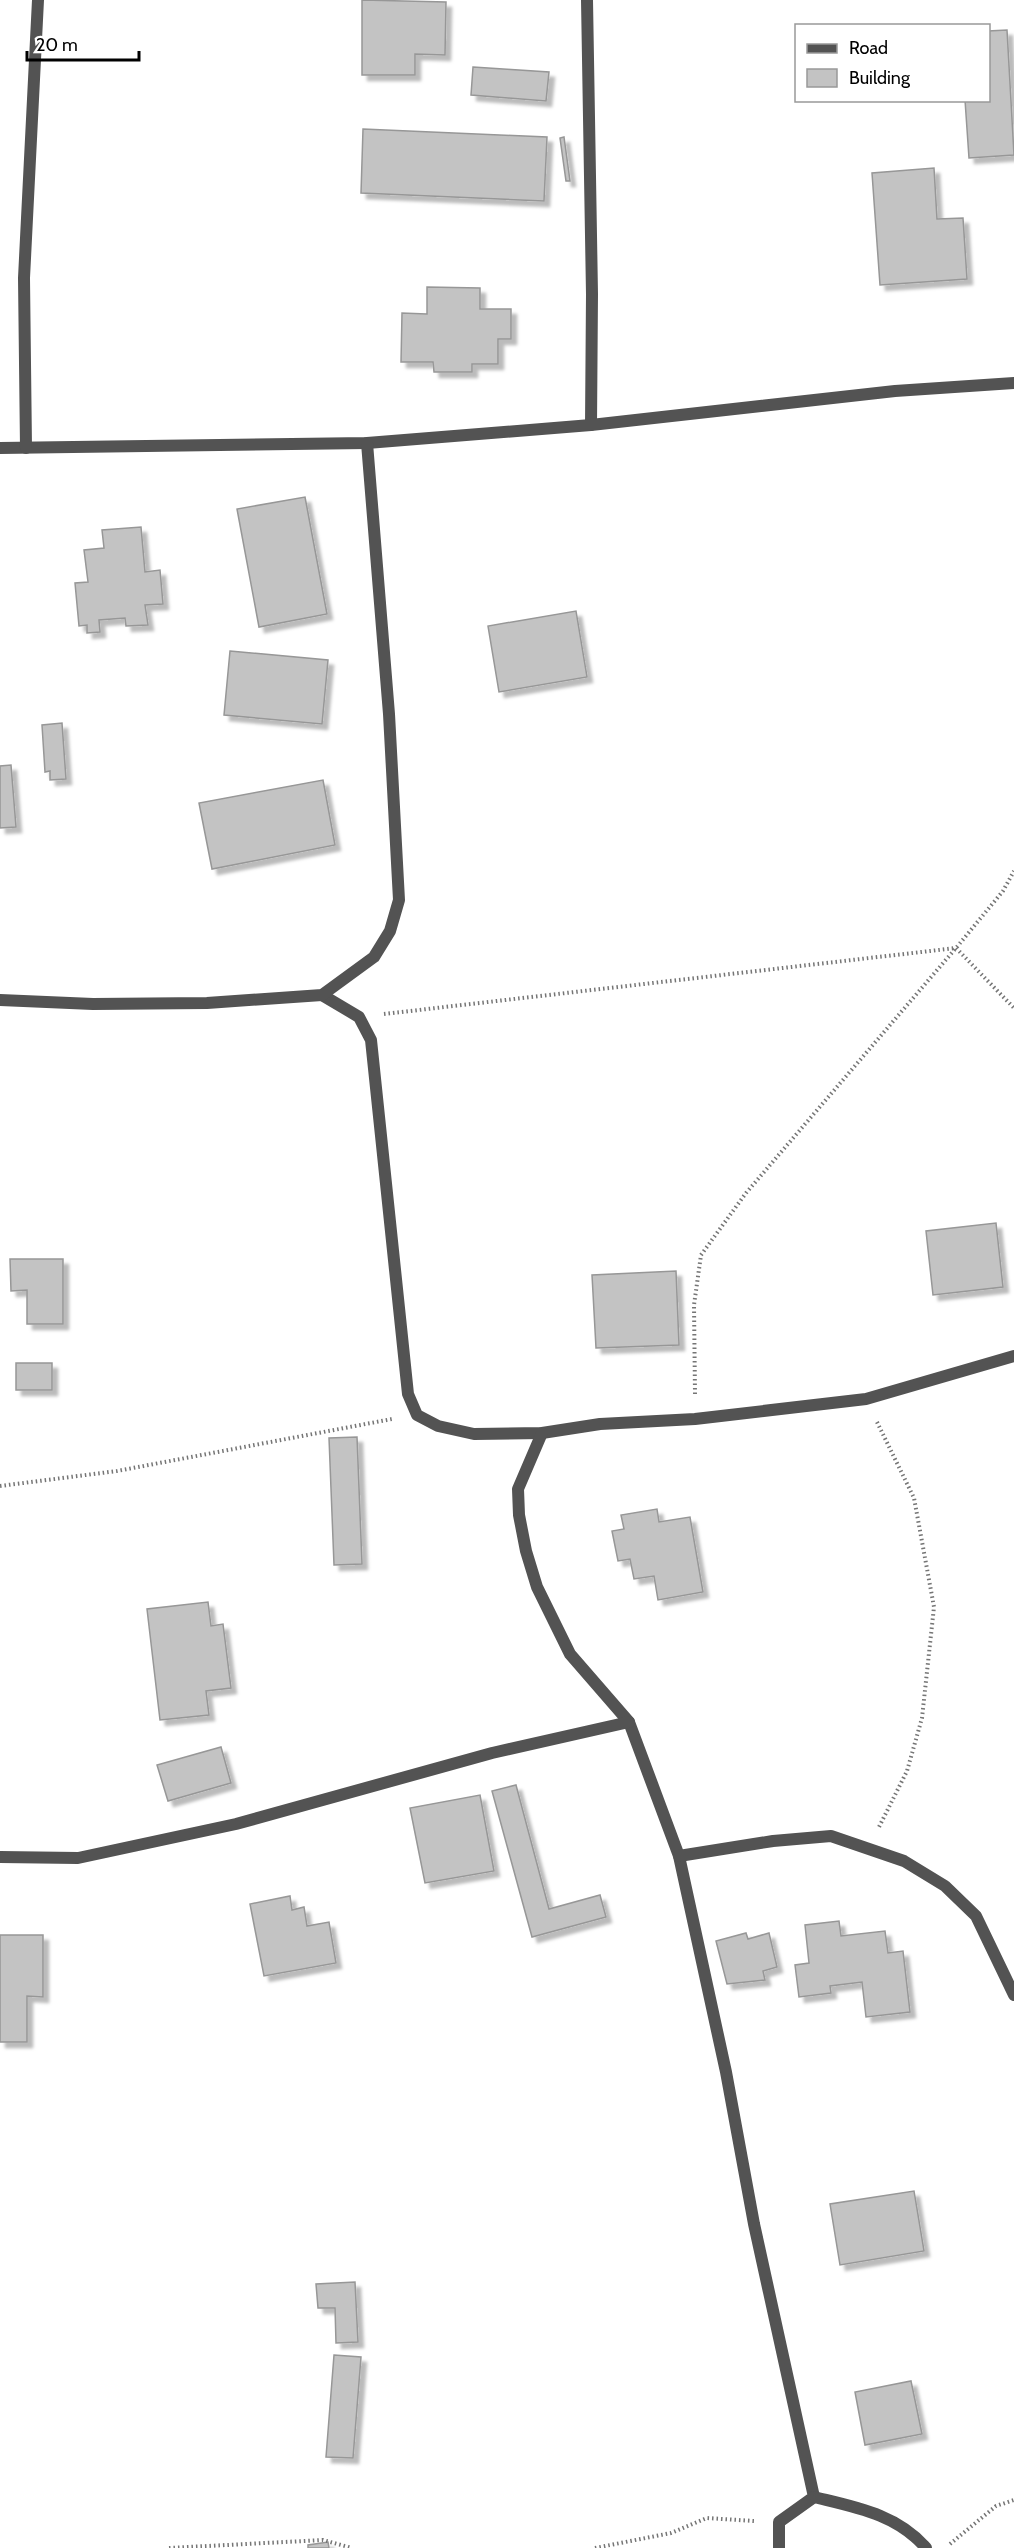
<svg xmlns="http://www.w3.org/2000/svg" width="1014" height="2548" viewBox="0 0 1014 2548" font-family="Cabin,sans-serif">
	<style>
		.building { fill: #c3c3c3; stroke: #979797; stroke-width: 1.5; filter: url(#shadow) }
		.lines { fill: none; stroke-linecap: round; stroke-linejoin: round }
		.path { stroke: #757575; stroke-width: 4; stroke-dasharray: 1.5 3; stroke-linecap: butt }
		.minor { stroke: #535353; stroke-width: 12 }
	</style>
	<defs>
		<filter id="shadow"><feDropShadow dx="5.5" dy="5.5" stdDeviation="1.5" flood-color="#0004"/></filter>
	</defs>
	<rect width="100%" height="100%" fill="#fff"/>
	<!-- building -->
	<g class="building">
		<path d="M362 0 446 2 445 55 415 54V75H362Z"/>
		<path d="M1007 30 1014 155 969 158 965 100H988V31Z"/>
		<path d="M473 67 549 72 546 101 471 95Z"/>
		<path d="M363 129 547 137 544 201 361 193Z"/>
		<path d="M564 137 570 181H566L560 138Z"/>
		<path d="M934 168 937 219 963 218 967 279 880 285 872 173Z"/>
		<path d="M427 287 480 288V309H511V339H498V364H472V372H434L433 362H401L402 313 427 314Z"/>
		<path d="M305 497 327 614 259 627 237 509Z"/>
		<path d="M141 527 145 572 160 570 163 604 145 605 148 625 126 626 125 618 99 620 100 632 87 633V625L79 626 75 583 88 582 84 550 104 548 102 530Z"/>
		<path d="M576 611 587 677 499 692 488 626Z"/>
		<path d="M230 651 328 660 322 724 224 715Z"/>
		<path d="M62 723 66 779 50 780V771L45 772 42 725Z"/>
		<path d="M11 765 16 827 0 828V766Z"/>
		<path d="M323 780 335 845 212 869 199 803Z"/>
		<path d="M996 1223 1003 1287 933 1295 926 1231Z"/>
		<path d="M10 1259H63V1324H27V1290L11 1291Z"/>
		<path d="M676 1271 679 1345 596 1348 592 1275Z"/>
		<rect x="16" y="1363" width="36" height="27"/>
		<path d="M357 1437 362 1564 334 1565 329 1438Z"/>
		<path d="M657 1509 659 1522 690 1517 703 1592 658 1600 654 1576 634 1579 630 1559 618 1561 612 1531 624 1529 621 1515Z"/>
		<path d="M208 1602 211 1626 223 1624 231 1688 206 1691 209 1715 160 1720 147 1609Z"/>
		<path d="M221 1747 231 1783 168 1801 157 1765Z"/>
		<path d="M516 1785 549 1909 600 1895 606 1917 532 1937 492 1791Z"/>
		<path d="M480 1795 494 1871 425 1883 410 1808Z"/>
		<path d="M290 1896 292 1910 304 1907 307 1926 329 1922 336 1963 264 1976 250 1904Z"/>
		<path d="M839 1921 841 1936 885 1931 888 1953 903 1951 910 2012 866 2017 862 1982 830 1986 831 1993 799 1997 795 1965 809 1963 805 1925Z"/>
		<path d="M746 1933 748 1939 769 1933 777 1967 763 1971 765 1980 727 1984 716 1941Z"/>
		<path d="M0 1935H43V1997L27 1996V2042H0Z"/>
		<path d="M914 2191 924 2251 840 2265 830 2204Z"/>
		<path d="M355 2282 358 2342 336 2343 335 2308H318L316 2284Z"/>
		<path d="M334 2355 361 2357 353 2458 326 2457Z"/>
		<path d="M911 2381 922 2434 865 2445 855 2392Z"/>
		<path d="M328 2542 329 2548H308V2545Z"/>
	</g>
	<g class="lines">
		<!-- path -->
		<g class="path">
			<path d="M384 1014 956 948 1014 1008"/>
			<path d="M695 1394 694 1305 701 1255 746 1193 956 948 1003 891 1014 871"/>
			<path d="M877 1422 914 1498 934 1607 922 1718 907 1771 879 1827"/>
			<path d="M0 1486 117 1471 392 1419"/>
			<path d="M950 2544 996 2506 1014 2500"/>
			<path d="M169 2548 323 2540 352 2548"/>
			<path d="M595 2548 671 2533 707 2518 754 2521"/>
		</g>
		<!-- minor -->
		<g class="minor">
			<path d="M587 0 592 294 591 425"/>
			<path d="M0 448 367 443 591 425 895 391 1014 383"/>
			<path d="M26 448 24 278 38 0"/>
			<path d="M322 995 359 1017 371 1040 408 1394 417 1415 438 1426 474 1434 542 1433 600 1424 695 1419 866 1399 1014 1356"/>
			<path d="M0 1000 93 1004 207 1003 322 995 374 957 390 931 399 900 389 714 367 443"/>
			<path d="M542 1433 518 1489 519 1515 526 1551 537 1587 570 1654 629 1722 679 1856 726 2072 754 2224 814 2497 779 2522V2548"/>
			<path d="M679 1856 773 1841 831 1836 904 1861 945 1886 976 1916 1014 1995"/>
			<path d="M0 1857 78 1858 236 1824 492 1753 629 1722"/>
			<path d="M814 2497C855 2507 897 2514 926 2548"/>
		</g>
	</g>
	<!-- legend -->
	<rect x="795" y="24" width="195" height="78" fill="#ffffff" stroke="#999999" stroke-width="1.5"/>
	<rect x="807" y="44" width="30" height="9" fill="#535353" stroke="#999999" stroke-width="1.5"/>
	<text x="849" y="54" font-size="18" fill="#000000">Road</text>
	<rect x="807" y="69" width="30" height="18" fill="#c3c3c3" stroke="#999999" stroke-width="1.5"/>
	<text x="849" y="84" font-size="18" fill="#000000">Building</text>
	<!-- scale -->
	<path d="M27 51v9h112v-9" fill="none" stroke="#000000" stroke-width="3"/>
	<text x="36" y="51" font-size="18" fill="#000000" stroke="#ffffff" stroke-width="4.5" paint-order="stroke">20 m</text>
</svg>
